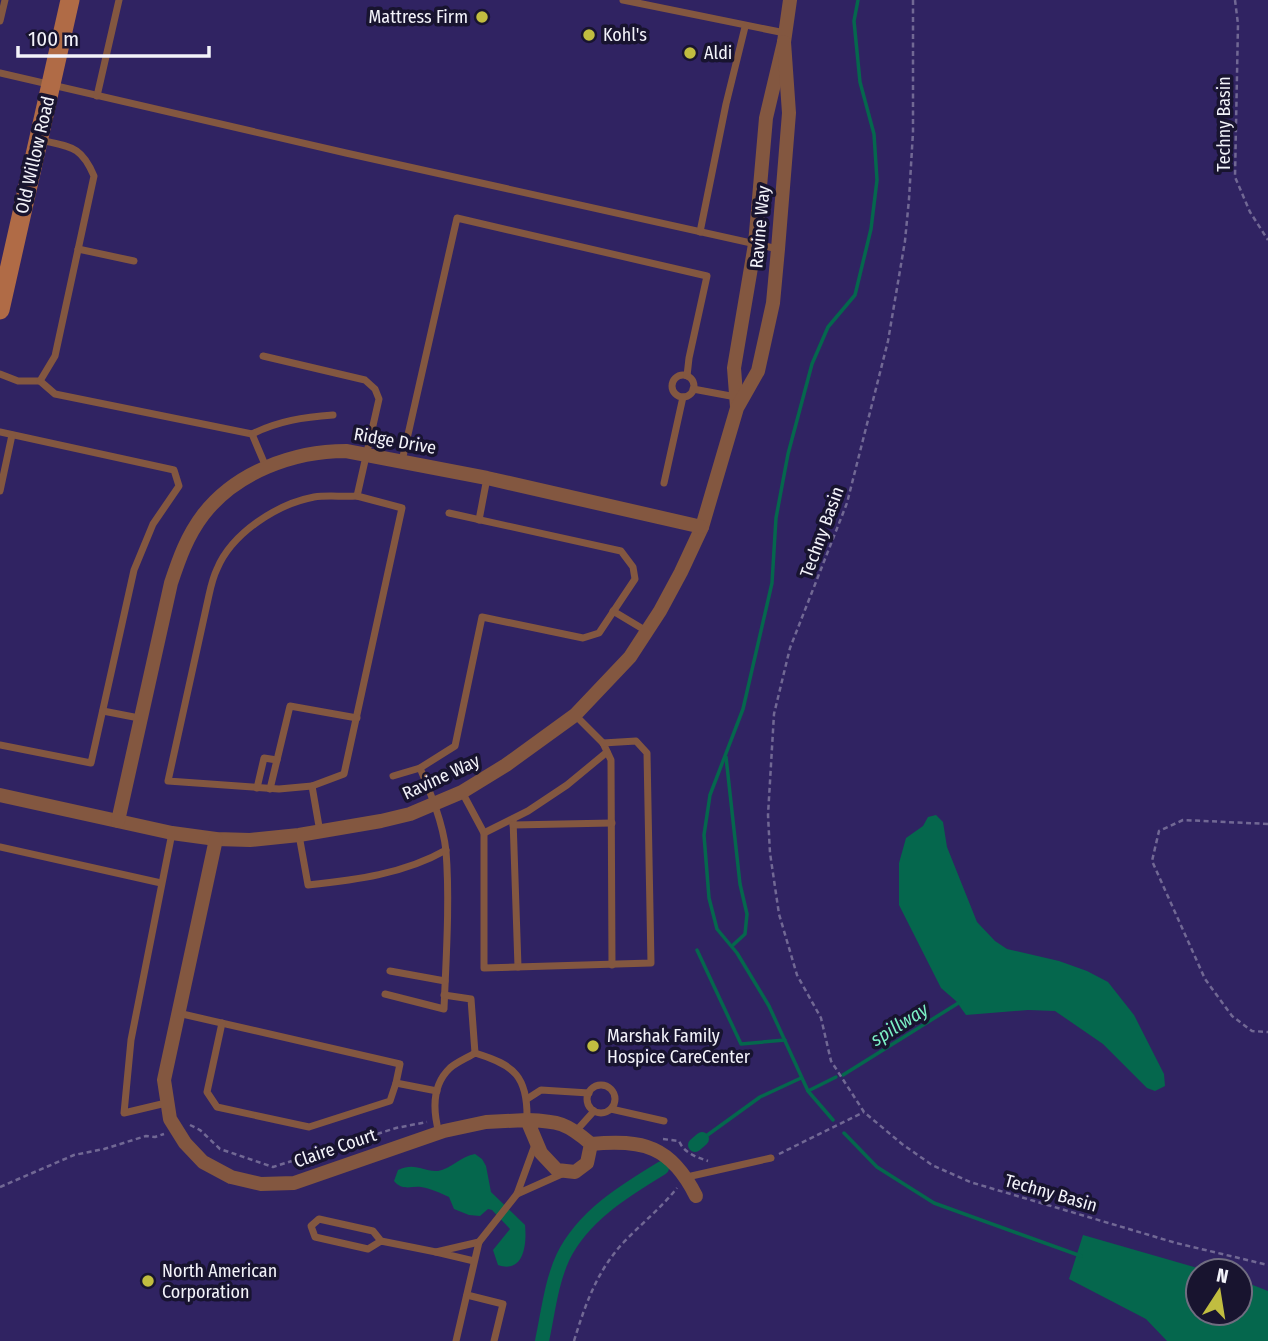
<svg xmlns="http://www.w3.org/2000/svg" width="1268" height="1341" viewBox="0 0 1268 1341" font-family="'Fira Sans Condensed',sans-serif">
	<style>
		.water { fill: #05674d }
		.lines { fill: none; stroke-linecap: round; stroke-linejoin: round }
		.stream { stroke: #05674d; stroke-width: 3.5 }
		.canal { stroke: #05674d; stroke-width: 14 }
		.path { stroke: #716894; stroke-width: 2.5; stroke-dasharray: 5 3.5; stroke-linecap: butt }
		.lane { stroke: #835740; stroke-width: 7 }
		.street { stroke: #835740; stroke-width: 14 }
		.secondary { stroke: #b06b46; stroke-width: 19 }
		.poi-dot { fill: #c1bd40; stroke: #18142f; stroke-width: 2.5 }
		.labels { text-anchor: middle; stroke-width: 7; stroke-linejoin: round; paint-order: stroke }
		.poi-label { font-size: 18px; fill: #f3f3fa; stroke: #18142f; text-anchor: start }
		.street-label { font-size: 18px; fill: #f3f3fa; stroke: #18142f }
		.water-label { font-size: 19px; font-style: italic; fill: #7cefc5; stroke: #18142f }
	</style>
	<rect width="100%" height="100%" fill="#302362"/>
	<!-- water -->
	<g class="water">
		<path d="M936 815 943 822 947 847 977 922 995 941 1007 949 1059 961 1087 971 1108 982 1134 1015 1164 1074 1165 1086 1155 1091 1147 1088 1103 1044 1055 1011 1028 1010 966 1015 956 1001 941 988 899 905V863L906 838 923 826 928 817Z"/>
		<path d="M475 1154 482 1159 486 1166 491 1192 525 1225C527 1244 524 1274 498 1265L493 1250 510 1229 492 1210 488 1209 480 1216 469 1215 454 1209 449 1197C440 1193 432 1189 421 1187 411 1186 402 1191 394 1181L398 1170C416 1162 422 1172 438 1171 451 1169 461 1156 475 1154Z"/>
		<path d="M1083 1235 1208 1271H1198V1313H1240V1280L1268 1291V1341H1167L1146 1319 1069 1279Z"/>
	</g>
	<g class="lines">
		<!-- stream -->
		<g class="stream">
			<path d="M726 757 740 884 747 914 745 934 732 946"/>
			<path d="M697 950 741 1044 785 1040"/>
			<path d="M843 1075 960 1002"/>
			<path d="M808 1091 836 1077"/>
			<path d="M833 1120 808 1091 769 1006 737 953 717 929 709 898 704 835 710 795 743 709 772 583 776 518 788 454 812 364 828 327 855 295 871 229 877 180 874 134 860 82 854 21 858 0"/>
			<path d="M844 1133 877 1167 934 1203 1081 1256"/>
			<path d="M702 1139 760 1097 801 1078"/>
		</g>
		<!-- canal -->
		<g class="canal">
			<path d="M695 1145 702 1139"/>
			<path d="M542 1341C548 1313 551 1283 563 1257 583 1216 624 1191 662 1168"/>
		</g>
		<!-- path -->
		<g class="path">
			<path d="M913 0V132L909 199 905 241 888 341 847 503 790 648 774 714 768 815 770 853 779 914 797 975 821 1018 831 1061 864 1112 902 1144 932 1165 970 1182 1176 1243 1268 1265"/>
			<path d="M1235 0 1238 24 1235 177 1250 212 1268 240"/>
			<path d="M1268 824 1183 820 1159 831 1152 861 1205 979 1232 1016 1252 1031 1268 1032"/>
			<path d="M190 1125 200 1130 220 1149 273 1167 396 1128 427 1122"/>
			<path d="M663 1139 679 1141C684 1153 696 1157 708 1161"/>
			<path d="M779 1154 864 1112"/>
			<path d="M0 1187 74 1155 104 1149 146 1136 155 1137 164 1134"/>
			<path d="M574 1341C585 1305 597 1271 623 1243 641 1224 661 1208 677 1188"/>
		</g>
		<!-- lane -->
		<g class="lane">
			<path d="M623 0 785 33"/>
			<path d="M0 21 5 0"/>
			<path d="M0 73 346 153 778 249"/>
			<path d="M97 96 119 0"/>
			<path d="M700 232 726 104 745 27"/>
			<path d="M78 249 134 261"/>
			<path d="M263 356 365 380 375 389 379 399 357 496 402 508 344 774 312 786 320 832"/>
			<path d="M0 374 18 381H40L55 356 94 176C81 145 70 147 40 140"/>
			<circle cx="683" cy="386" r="11"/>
			<path d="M40 381 55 394 252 434 266 467"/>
			<path d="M693 389 736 397"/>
			<path d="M0 432 174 470 179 486 153 524 134 570 91 763 0 745"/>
			<path d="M252 434C278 421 304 417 333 415"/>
			<path d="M402 461 457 218 707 276 689 358 687 376"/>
			<path d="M664 483 683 397"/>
			<path d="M0 491 12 435"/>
			<path d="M479 520 487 478"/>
			<path d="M613 611 648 632"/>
			<path d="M103 711 139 718"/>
			<path d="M575 715 603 743 611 760 612 965"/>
			<path d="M420 768 455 746 482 617 583 638 599 633 635 579 633 567 621 551 449 513"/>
			<path d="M312 786 279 789 168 781 209 595C211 586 213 577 217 569 232 533 277 504 314 497 327 495 343 497 357 496"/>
			<path d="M257 788 264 758 277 760"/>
			<path d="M270 789 290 706 357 718"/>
			<path d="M462 792 484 833 528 811 567 785 607 752"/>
			<path d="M513 819 518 967"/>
			<path d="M513 825 612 823"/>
			<path d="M484 833V968L651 963 647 753 636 741 603 743"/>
			<path d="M299 835 308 885C355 880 404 874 446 850"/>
			<path d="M0 847 161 883"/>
			<path d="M390 971 445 981"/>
			<path d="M385 994 444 1009C446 959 450 901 446 851 443 823 431 794 420 768L393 776"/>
			<path d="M444 995 471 999 475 1053"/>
			<path d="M178 1013 400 1064 396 1083 437 1091"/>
			<path d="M222 1023 207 1092 217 1107 309 1127 390 1101 396 1083"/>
			<circle cx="601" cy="1099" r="14"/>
			<path d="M527 1099 541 1090 589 1093"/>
			<path d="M166 1103 124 1113 131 1040 172 833"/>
			<path d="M611 1109 664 1121"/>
			<path d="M576 1131 594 1111"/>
			<path d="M439 1133C433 1111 432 1085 450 1068 457 1062 467 1058 475 1053 515 1065 528 1077 527 1120"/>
			<path d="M536 1142 517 1194 564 1173"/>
			<path d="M687 1177 771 1158"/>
			<path d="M381 1241 368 1249 315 1237 311 1226 319 1219 373 1231 381 1241 436 1252"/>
			<path d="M474 1261 436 1252 479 1242"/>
			<path d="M467 1295 503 1304 494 1341"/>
			<path d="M456 1341 479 1242 517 1194"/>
		</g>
		<!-- street -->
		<g class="street">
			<path d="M737 407 734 368 755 244 766 118 784 42 790 0"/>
			<path d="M0 795 172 833 216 839 250 840 299 835 381 821 410 814 462 792 506 765 575 715 630 657 660 611 681 572 702 527 737 408 758 371 773 303 778 249 789 113 784 42"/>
			<path d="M118 821 171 583C179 559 187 536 203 515 236 472 294 451 346 451L487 478 702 527"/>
			<path d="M216 839 164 1080 170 1119 185 1143 203 1162 231 1177 261 1184 294 1183 444 1131 486 1122 527 1120 541 1153 557 1170 575 1172 587 1163 591 1144C567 1123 558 1121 527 1120"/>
			<path d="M591 1144C643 1139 671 1146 696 1196"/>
		</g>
		<!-- secondary -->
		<path class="secondary" d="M0 310 70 0"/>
	</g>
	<!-- markers -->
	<g class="poi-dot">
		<circle cx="482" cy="17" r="7"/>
		<circle cx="589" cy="35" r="7"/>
		<circle cx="690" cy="53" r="7"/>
		<circle cx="593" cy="1046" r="7"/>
		<circle cx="148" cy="1281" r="7"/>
	</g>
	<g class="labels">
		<!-- poi labels -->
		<g class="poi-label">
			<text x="468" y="23" text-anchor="end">Mattress Firm</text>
			<text x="603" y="41">Kohl's</text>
			<text x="704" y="59">Aldi</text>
			<text x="607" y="1042">Marshak Family<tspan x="607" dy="21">Hospice CareCenter</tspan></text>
			<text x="162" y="1277">North American<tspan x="162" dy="21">Corporation</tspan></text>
		</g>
		<!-- street labels -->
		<g class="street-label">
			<text transform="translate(1224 124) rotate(-90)" y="6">Techny Basin</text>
			<text transform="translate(35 155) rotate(-77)" y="6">Old Willow Road</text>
			<text transform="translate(760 227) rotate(-85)" y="6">Ravine Way</text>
			<text transform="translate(395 441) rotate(10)" y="6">Ridge Drive</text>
			<text transform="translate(822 532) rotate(-70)" y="6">Techny Basin</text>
			<text transform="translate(441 777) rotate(-25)" y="6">Ravine Way</text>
			<text transform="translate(335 1148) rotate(-19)" y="6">Claire Court</text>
			<text transform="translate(1051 1193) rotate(16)" y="6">Techny Basin</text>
		</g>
		<!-- water labels -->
		<g class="water-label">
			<text transform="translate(899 1024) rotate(-32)" y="7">spillway</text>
		</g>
	</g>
	<!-- north arrow -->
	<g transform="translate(1219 1292) rotate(12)"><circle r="33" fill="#18142f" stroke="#706d80" stroke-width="2"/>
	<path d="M0-5L12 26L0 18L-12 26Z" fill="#c1bd40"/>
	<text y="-10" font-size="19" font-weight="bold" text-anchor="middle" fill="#f3f3fa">N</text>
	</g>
	<!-- scale -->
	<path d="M18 46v10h191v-10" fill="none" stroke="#f3f3fa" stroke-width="3.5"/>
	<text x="28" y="46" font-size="21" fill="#f3f3fa" stroke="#18142f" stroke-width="5" paint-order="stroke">100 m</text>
</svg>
